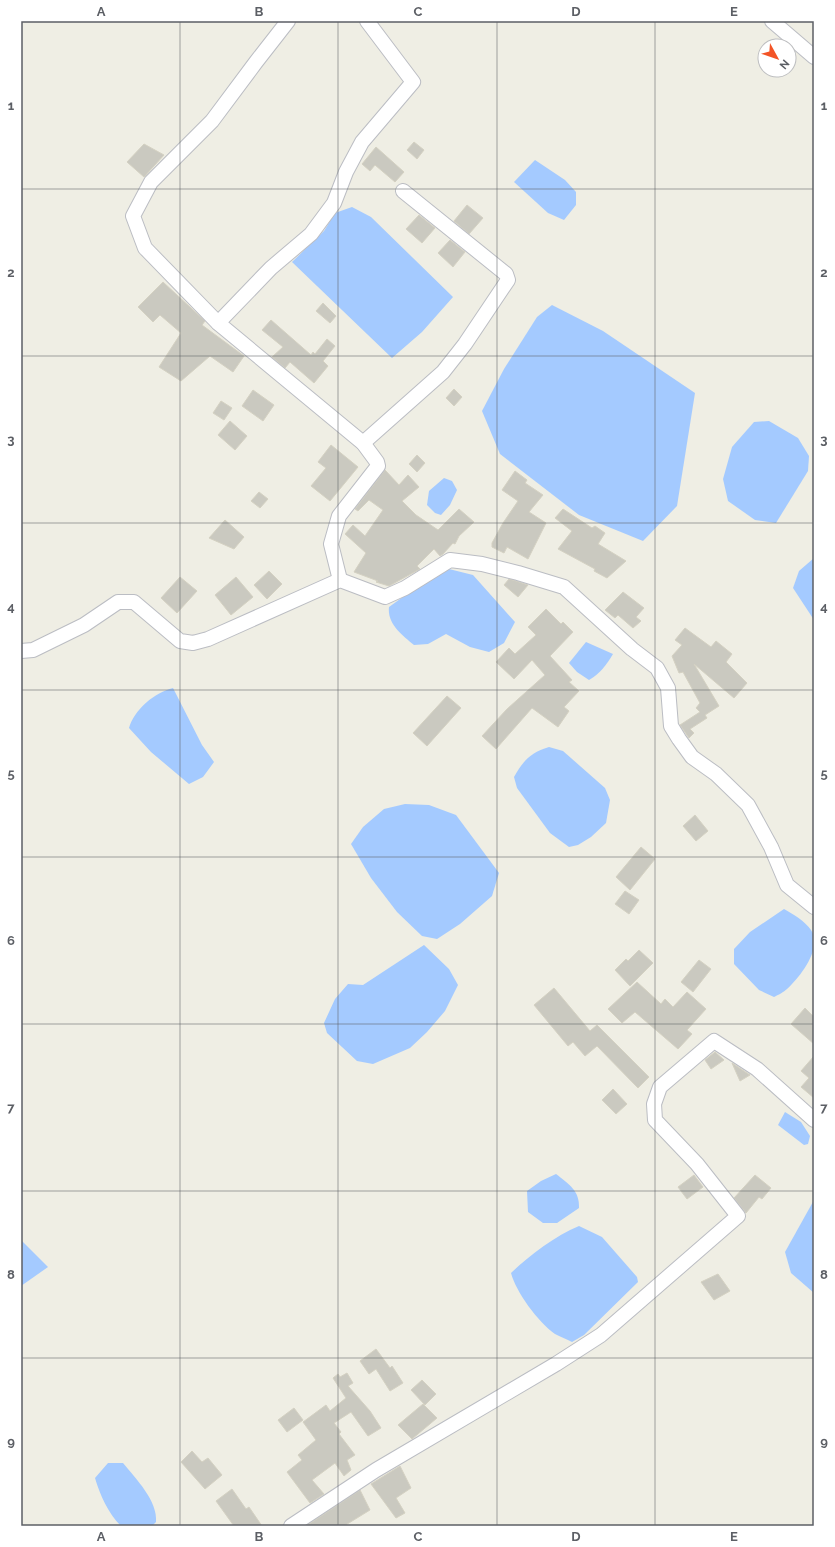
<svg xmlns="http://www.w3.org/2000/svg" width="835" height="1547" viewBox="0 0 835 1547" font-family="Raleway,sans-serif">
	<style>
		.water { fill: #a4caff }
		.building { fill: #cac9c0; stroke: #d4d1c2 }
		.lines { fill: none; stroke-linecap: round; stroke-linejoin: round }
		.minor-casing { stroke: #bbbdc3; stroke-width: 16 }
		.minor { stroke: #fff; stroke-width: 14 }
		.grid { fill: none; stroke: #5c5f65; stroke-width: 1; stroke-opacity: 0.55 }
		.neatline { fill: none; stroke: #5c5f65; stroke-width: 1.5 }
		.grid-label { font-size: 13px; text-anchor: middle; font-weight: bold; fill: #5c5f65 }
	</style>
	<rect width="100%" height="100%" fill="#efeee4"/>
	<!-- water -->
	<g class="water">
		<path d="M535 160 565 180 576 192V205L564 220 548 213 514 182Z"/>
		<path d="M352 207 371 217 453 297 422 332 392 358 292 262 324 231 335 213Z"/>
		<path d="M552 305 603 331 695 393 677 506 643 541 579 515 500 454 482 411 504 369 537 317Z"/>
		<path d="M769 421 798 438 809 456 808 471 776 523 755 520 728 501 723 479 732 447 754 422Z"/>
		<path d="M444 478 452 481 457 490 450 505 441 515 435 513 427 505 429 491Z"/>
		<path d="M814 558V620L793 588 799 571Z"/>
		<path d="M449 569 473 575 515 622 504 643 489 652 470 647 446 634 428 644 414 645C402 635 387 624 389 607L414 589Z"/>
		<path d="M586 642 613 654C607 664 600 674 589 680L577 672 569 663Z"/>
		<path d="M173 688 202 745 214 762 203 777 189 784 151 752 129 728C134 710 155 692 173 688Z"/>
		<path d="M549 747 563 751 605 788 610 800 606 823 591 837 578 845 569 847 550 833 517 788 514 777C523 761 531 752 549 747Z"/>
		<path d="M405 804 429 805 456 815 499 873 492 896 460 924 437 939 422 936 397 912 371 878 351 844 363 827 384 809Z"/>
		<path d="M784 909C793 914 805 921 811 930 823 948 800 977 787 989 784 992 778 995 774 997L759 990 734 964V949L750 932Z"/>
		<path d="M424 945 449 969 458 985 445 1011 427 1032 410 1048 373 1064 357 1061 327 1033 324 1023 335 999 348 984 363 985Z"/>
		<path d="M785 1112 801 1122 810 1136 808 1144 804 1145 778 1125Z"/>
		<path d="M556 1174C569 1184 580 1191 579 1208L557 1223H543L528 1212 527 1191 541 1181Z"/>
		<path d="M814 1200V1293L791 1273 785 1252Z"/>
		<path d="M579 1226 602 1237 637 1277 638 1282 584 1335 572 1342C567 1339 560 1337 555 1334 538 1322 516 1292 511 1273 530 1255 555 1236 579 1226Z"/>
		<path d="M21 1240 48 1267 21 1286Z"/>
		<path d="M108 1463H123C136 1479 158 1501 156 1522L152 1526H121C108 1513 100 1495 95 1478Z"/>
	</g>
	<!-- building -->
	<g class="building">
		<path d="M414 142 424 150 417 159 407 150Z"/>
		<path d="M144 144 164 155 144 177 127 162Z"/>
		<path d="M376 147 404 172 395 182 375 165 370 171 362 164Z"/>
		<path d="M467 205 483 218 469 234 454 221Z"/>
		<path d="M419 215 435 228 422 243 406 229Z"/>
		<path d="M450 240 465 252 453 267 438 253Z"/>
		<path d="M163 282 205 321 202 325 244 356 233 372 210 356 181 381 159 367 181 333 160 315 153 322 138 307Z"/>
		<path d="M323 303 336 316 330 323 316 311Z"/>
		<path d="M271 320 311 355 313 352 315 354 327 339 335 346 323 361 328 366 314 383 290 362 285 368 272 357 283 347 262 330Z"/>
		<path d="M454 389 462 397 454 406 446 398Z"/>
		<path d="M253 390 274 405 263 421 242 406Z"/>
		<path d="M221 401 232 408 224 420 213 413Z"/>
		<path d="M230 421 247 436 235 450 218 435Z"/>
		<path d="M331 445 358 467 330 501 311 486 326 468 318 462Z"/>
		<path d="M417 455 425 463 417 472 409 464Z"/>
		<path d="M385 470 399 485 408 475 419 487 402 501 416 515 438 530 459 509 474 522 459 536 455 544 453 543 443 554 440 556 434 549 417 566 420 569 389 586 376 582 378 581 354 572 366 553 345 534 353 525 365 536 383 510 369 500 358 511 355 509Z"/>
		<path d="M515 471 527 480 525 483 543 495 529 512 546 523 528 559 507 547 504 553 492 547V543L503 523 518 501 502 490Z"/>
		<path d="M259 492 268 499 260 508 251 501Z"/>
		<path d="M563 509 592 528 595 526 605 533 598 544 626 561 607 578 594 571 595 569 558 549 572 531 555 518Z"/>
		<path d="M225 520 244 537 234 549 209 538Z"/>
		<path d="M269 571 282 584 267 599 254 585Z"/>
		<path d="M180 577 197 591 177 613 161 598Z"/>
		<path d="M236 577 253 597 231 615 215 595Z"/>
		<path d="M509 579 516 581 528 585 518 597 504 585Z"/>
		<path d="M623 592 644 608 636 617 641 621 633 628 618 615 615 618 605 610Z"/>
		<path d="M546 609 561 624 563 622 573 632 550 656 572 680 569 682 579 691 564 707 569 711 558 727 532 708 496 749 482 736 507 709 545 675 532 660 514 679 496 662 509 648 515 654 536 635 528 627Z"/>
		<path d="M685 628 711 647 716 641 732 654 726 662 747 683 734 698 694 664 719 706 705 715 707 718 690 729 694 733 689 738 680 725 700 712 696 708 700 703 683 672 679 673 672 656 682 645 675 640Z"/>
		<path d="M447 696 461 708 427 746 413 733Z"/>
		<path d="M695 815 708 831 696 841 683 826Z"/>
		<path d="M641 847 655 859 630 890 616 877Z"/>
		<path d="M625 891 639 900 629 914 615 904Z"/>
		<path d="M639 950 653 963 630 986 615 970 626 959 628 961Z"/>
		<path d="M699 960 711 969 693 992 681 982Z"/>
		<path d="M637 982 661 1004 665 999 673 1007 687 992 706 1009 687 1030 692 1034 678 1049 635 1012 622 1023 608 1009Z"/>
		<path d="M554 988 590 1031 597 1025 649 1077 638 1088 597 1046 585 1056 573 1042 568 1046 534 1005Z"/>
		<path d="M805 1008 814 1017V1044L791 1024Z"/>
		<path d="M715 1052 724 1060 711 1069 705 1060Z"/>
		<path d="M814 1056V1098L801 1087 809 1078 801 1071Z"/>
		<path d="M732 1063 750 1075 740 1081Z"/>
		<path d="M613 1089 627 1104 616 1114 602 1100Z"/>
		<path d="M694 1175 703 1187 687 1199 678 1187Z"/>
		<path d="M755 1175 771 1188 762 1199 759 1197 746 1213 734 1198Z"/>
		<path d="M718 1274 730 1291 714 1300 701 1282Z"/>
		<path d="M376 1349 390 1368 392 1366 403 1383 390 1391 376 1369 369 1374 360 1361Z"/>
		<path d="M347 1373 353 1383 348 1386 370 1411 381 1428 368 1436 351 1412 334 1423 341 1432 339 1434 355 1455 347 1460 351 1470 344 1476 335 1463 312 1480 324 1494 310 1503 287 1472 302 1460 298 1455 316 1440 303 1422 326 1405 330 1411 346 1398 333 1378 338 1374 340 1377Z"/>
		<path d="M422 1380 436 1394 425 1405 411 1390Z"/>
		<path d="M423 1404 437 1418 412 1439 398 1425Z"/>
		<path d="M294 1408 303 1420 287 1432 278 1420Z"/>
		<path d="M192 1451 202 1462 208 1458 222 1475 205 1489 181 1462Z"/>
		<path d="M400 1466 411 1488 396 1498 405 1513 396 1518 371 1484Z"/>
		<path d="M232 1489 246 1509 249 1507 262 1526H234L216 1501Z"/>
		<path d="M360 1490 370 1510 344 1526H306Z"/>
	</g>
	<g class="lines">
		<defs>
			<g id="minor">
				<path d="M288 21 256 62 212 121 151 182 133 216 145 248 218 323 363 443 377 462 378 466 339 516 331 544 340 580"/>
				<path d="M772 21 814 57"/>
				<path d="M218 323 271 268 311 234 334 203 346 172 362 142 413 82 367 21"/>
				<path d="M363 443 443 372 465 344 508 280 506 274 403 191"/>
				<path d="M21 651 33 650 84 625 118 602H134L180 641 193 643 208 639 340 580 385 597 405 588 450 560 482 564 518 573 564 587 632 649 657 668 668 688 671 726 679 739 692 757 716 774 748 805 771 847 787 885 814 907"/>
				<path d="M291 1526 376 1470 556 1364 601 1335 738 1216 697 1164 655 1120 654 1104 660 1087 714 1041 757 1069 814 1120"/>
			</g>
		</defs>
		<!-- minor casing -->
		<use href="#minor" class="minor-casing"/>
		<!-- minor -->
		<use href="#minor" class="minor"/>
	</g>
	<!-- grid -->
	<path class="grid" d="M180 21V1526M338 21V1526M497 21V1526M655 21V1526M21 189H814M21 356H814M21 523H814M21 690H814M21 857H814M21 1024H814M21 1191H814M21 1358H814"/>
	<!-- border -->
	<rect width="835" height="1547" fill="none" stroke="#ffffff" stroke-width="44"/>
	<!-- north arrow -->
	<g transform="translate(777 58) rotate(130)"><circle r="19" fill="#ffffff" stroke="#bebfc1"/>
	<path d="M0-3L7 15L0 10L-7 15Z" fill="#f35426"/>
	<text y="-6" font-size="11" font-weight="bold" text-anchor="middle" fill="#5c5f65">N</text>
	</g>
	<rect x="22" y="22" width="791" height="1503" class="neatline"/>
	<g class="grid-label">
		<text x="101" y="16">A</text>
		<text x="259" y="16">B</text>
		<text x="418" y="16">C</text>
		<text x="576" y="16">D</text>
		<text x="734" y="16">E</text>
		<text x="11" y="110">1</text>
		<text x="824" y="110">1</text>
		<text x="11" y="277">2</text>
		<text x="824" y="277">2</text>
		<text x="11" y="444">3</text>
		<text x="824" y="444">3</text>
		<text x="11" y="611">4</text>
		<text x="824" y="611">4</text>
		<text x="11" y="778">5</text>
		<text x="824" y="778">5</text>
		<text x="11" y="945">6</text>
		<text x="824" y="945">6</text>
		<text x="11" y="1112">7</text>
		<text x="824" y="1112">7</text>
		<text x="11" y="1279">8</text>
		<text x="824" y="1279">8</text>
		<text x="11" y="1446">9</text>
		<text x="824" y="1446">9</text>
		<text x="101" y="1541">A</text>
		<text x="259" y="1541">B</text>
		<text x="418" y="1541">C</text>
		<text x="576" y="1541">D</text>
		<text x="734" y="1541">E</text>
	</g>
</svg>
